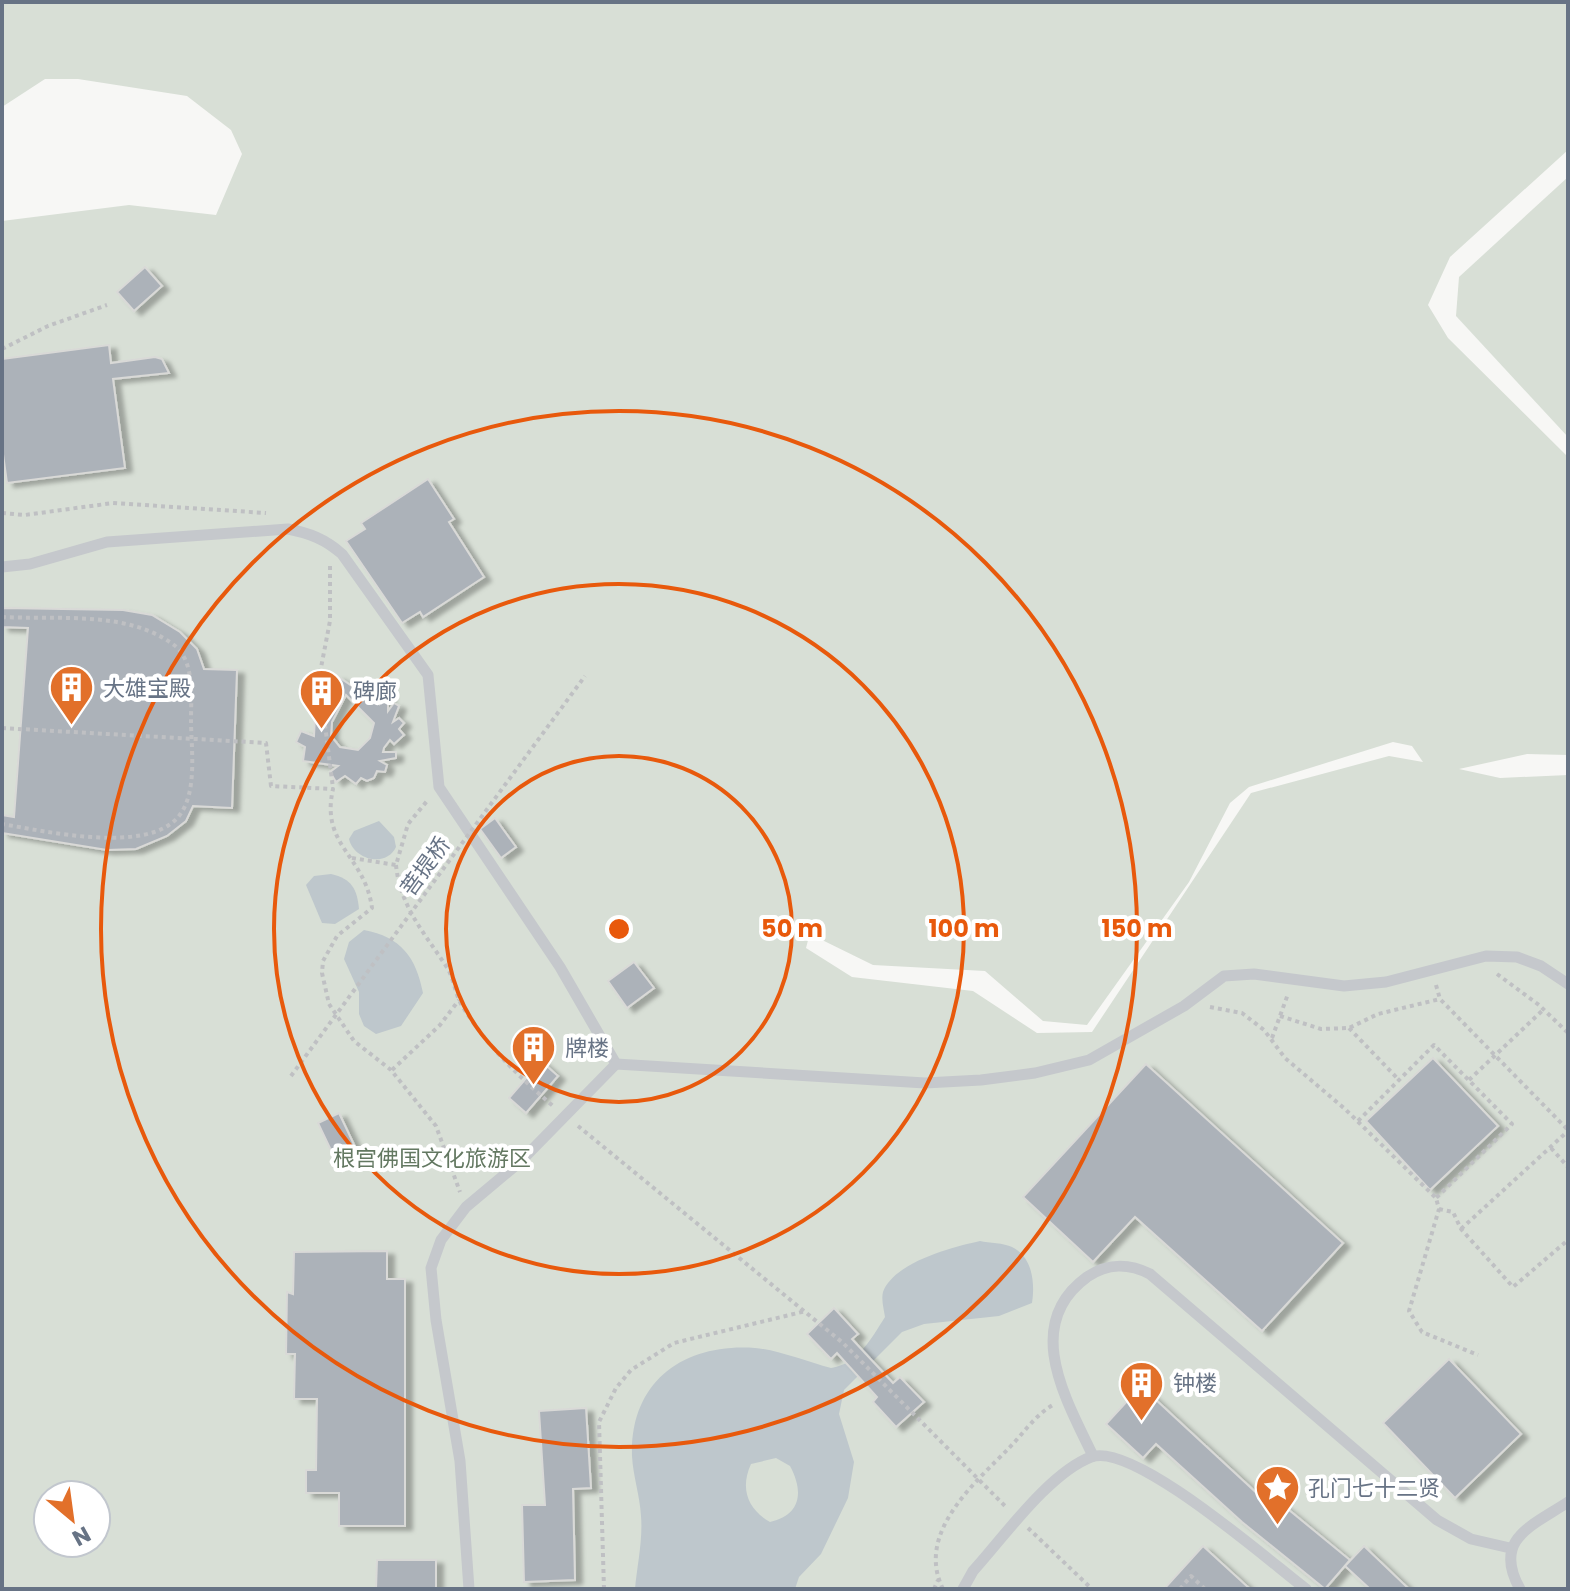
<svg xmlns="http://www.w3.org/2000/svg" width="1570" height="1591" viewBox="0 0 1570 1591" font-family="Poppins,'Noto Sans SC',sans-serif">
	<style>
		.green { fill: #d8dfd6; fill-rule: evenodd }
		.water { fill: #bec7cc; fill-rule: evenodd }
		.building { fill: #acb2b9; stroke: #d9d9d7; stroke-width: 2; fill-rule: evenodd; filter: url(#shadow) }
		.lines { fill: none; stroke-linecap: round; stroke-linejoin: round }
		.path { stroke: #bfc0c3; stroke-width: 4; stroke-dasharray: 4 4; stroke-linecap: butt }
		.service { stroke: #c5c8cc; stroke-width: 11 }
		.path-bridge { stroke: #bfc0c3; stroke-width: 4; stroke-dasharray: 4 4; stroke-linecap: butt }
		.ring { fill: none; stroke: #e8590c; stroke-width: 4 }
		.labels { text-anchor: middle; stroke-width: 8; stroke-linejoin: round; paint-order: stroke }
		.poi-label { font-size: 22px; fill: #677385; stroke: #fff; text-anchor: start }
		.street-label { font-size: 22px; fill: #677385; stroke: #fff }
		.park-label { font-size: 22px; fill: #637861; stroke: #fff }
		.centre { fill: #e8590c; stroke: #fff; stroke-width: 4 }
		.ring-label { font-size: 24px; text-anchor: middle; font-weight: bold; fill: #e8590c; stroke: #fff; stroke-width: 8; stroke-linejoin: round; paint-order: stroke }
	</style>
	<defs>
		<filter id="shadow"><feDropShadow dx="7" dy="4" stdDeviation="2" flood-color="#0004"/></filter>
	</defs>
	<rect width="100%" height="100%" fill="#f7f7f5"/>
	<!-- green -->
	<g class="green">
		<path d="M2 2H1568V150L1450 257 1428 305 1448 338 1568 457V755L1527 754 1459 769 1500 778 1568 775V1589H2V221L129 205 216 215 242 154 231 130 187 96 78 79H45L2 107ZM1393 742 1412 746 1423 762 1389 756 1251 793 1092 1032 1037 1033 973 991 852 977 806 948 811 929 818 938 873 965 985 971 1043 1021 1087 1025 1189 882 1230 803 1249 787ZM48 1495H96V1543H48Z"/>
		<path d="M1568 177V437L1456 316 1459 277Z"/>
	</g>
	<!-- water -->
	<g class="water">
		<path d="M379 821 394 837 396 847C386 868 354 860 349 839L354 831Z"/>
		<path d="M331 874C352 879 357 889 359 909L335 924 322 923 306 885 314 876Z"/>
		<path d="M364 930C401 937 416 957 423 993L401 1026 376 1034 364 1026 359 1014V992L344 959 349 942Z"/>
		<path d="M980 1241C989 1243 1004 1243 1012 1247 1033 1257 1035 1284 1032 1303L999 1316 924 1324 902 1332 844 1390 839 1414 854 1462 848 1498 821 1554 799 1577 795 1589H635C637 1566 643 1540 641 1516 640 1496 633 1476 632 1456 630 1381 684 1343 755 1348 779 1350 807 1362 831 1368 858 1364 871 1339 885 1317 884 1309 881 1300 883 1292 894 1262 953 1247 980 1241ZM776 1458 790 1466C804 1492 801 1515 770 1522 747 1509 740 1488 751 1464Z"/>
	</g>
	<!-- building -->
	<g class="building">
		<path d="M145 267 162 286 134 311 117 292Z"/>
		<path d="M109 345 111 363 155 357 162 359 169 373 113 379 125 468 7 483 2 447V359Z"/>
		<path d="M428 479 454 519 449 522 484 577 423 617 420 612 402 623 346 541 365 529 361 523Z"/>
		<path d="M2 608 123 610 152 615 180 632 197 649 204 669 237 670 232 808 193 806 186 821 167 836 136 849 107 850 2 833V815L14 817 28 628 2 627Z"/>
		<path d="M337 676 379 704 382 690 388 691V711L394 703 399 706 393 722 399 718 404 723 399 729 404 735 394 744 390 740 384 748 383 752H396V758L380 761 387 765 385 772 377 771 374 778 367 781 361 778 356 784 345 776 336 782 330 772 338 766 303 761 305 747 296 742 301 731 314 736 315 717ZM346 695 374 723 370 738 358 750 340 747 331 736 332 722Z"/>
		<path d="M495 818 516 847 501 858 480 829Z"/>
		<path d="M634 962 654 988 627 1008 608 981Z"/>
		<path d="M1433 1058 1498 1126 1430 1190 1366 1121Z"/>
		<path d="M541 1061 558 1076 526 1113 509 1098Z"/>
		<path d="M1146 1064 1343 1243 1262 1331 1135 1217 1093 1262 1023 1197Z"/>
		<path d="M339 1113 358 1153 337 1163 318 1123Z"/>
		<path d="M387 1251V1279H405V1526H339V1493H306V1470H316L317 1399H294L295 1354H286L287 1292 293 1294 294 1252Z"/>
		<path d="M834 1308 858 1334 852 1339 893 1383 900 1377 924 1402 896 1427 873 1402 877 1397 837 1353 831 1359 807 1334Z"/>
		<path d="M1449 1359 1521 1434 1455 1498 1383 1423Z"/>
		<path d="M1141 1386 1262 1498 1267 1492 1350 1560 1325 1589 1242 1522 1156 1444 1143 1458 1106 1424Z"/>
		<path d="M586 1408 591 1488 573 1489 575 1580 524 1582 522 1505H545L539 1411Z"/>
		<path d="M1203 1546 1250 1589H1164Z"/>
		<path d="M1364 1546 1409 1589H1370L1345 1566Z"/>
		<path d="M377 1560H436V1589H376Z"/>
	</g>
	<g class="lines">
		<!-- path -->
		<g class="path">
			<path d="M2 349 48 326 107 305"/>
			<path d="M2 513 25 515 113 503 266 513"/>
			<path d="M330 566V621L319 678 333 788"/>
			<path d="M2 617C58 620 127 610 174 645 195 661 191 697 191 720 191 748 198 792 179 816 148 855 44 831 2 824"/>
			<path d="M2 728 266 743 271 786 333 789C320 846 365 855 372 908L337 936 323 961 322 973 329 1004 354 1041 391 1070 436 1126 460 1192"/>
			<path d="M352 858 396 865 408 824 427 801"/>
			<path d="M396 865C400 907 426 935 448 969 454 980 455 993 461 1004 486 1045 517 1075 553 1106"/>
			<path d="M1497 974 1539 1005 1568 1033"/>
			<path d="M1436 985 1440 999 1568 1130"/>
			<path d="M1210 1007 1242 1013 1264 1030 1285 1058 1345 1109 1436 1198 1439 1209 1409 1311 1422 1332 1478 1355"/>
			<path d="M1280 1016 1321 1029 1349 1028 1378 1014 1440 999"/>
			<path d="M1349 1028 1399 1080"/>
			<path d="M1272 1038 1288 994"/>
			<path d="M392 1070 440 1025 459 1000"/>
			<path d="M1469 1080 1544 1009"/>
			<path d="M1358 1121 1434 1045 1512 1124 1436 1198"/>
			<path d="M578 1126 843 1343 1007 1508"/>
			<path d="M1551 1148 1568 1167"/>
			<path d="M1439 1209 1453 1212 1461 1229 1513 1287 1568 1240"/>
			<path d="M1461 1229 1568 1131"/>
			<path d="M1028 1528 1092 1589"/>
			<path d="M604 1589 599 1422 616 1388 631 1370 674 1343 806 1311"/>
			<path d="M934 1589 938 1580"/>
			<path d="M943 1589C915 1533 975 1483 1009 1448 1023 1434 1035 1415 1053 1405"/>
			<path d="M1180 1589 1191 1576 1205 1589"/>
		</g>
		<!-- service -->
		<g class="service">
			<path d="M2 567 30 564 107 542 288 529C309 533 325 539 342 554L428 675 439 787 560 967 616 1064"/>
			<path d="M616 1064 925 1083 981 1080 1035 1073 1089 1060 1184 1006 1224 976 1254 974 1344 986 1386 982 1486 956 1517 957 1541 966 1568 984"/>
			<path d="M1093 1456C1067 1401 1021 1325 1087 1277 1108 1263 1128 1263 1150 1274L1437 1520 1471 1539 1510 1548"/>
			<path d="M469 1589 460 1461 436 1320 431 1268 441 1240 466 1207 521 1161 616 1064"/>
			<path d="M963 1589 973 1571C1003 1538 1049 1473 1091 1457 1133 1441 1269 1561 1306 1589"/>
			<path d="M1520 1589C1492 1539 1532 1526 1568 1502"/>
		</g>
		<!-- path-bridge -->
		<path class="path-bridge" d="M291 1076 585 676"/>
	</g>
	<!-- distance rings -->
	<g class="ring">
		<circle cx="619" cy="929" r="173"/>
		<circle cx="619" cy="929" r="345"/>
		<circle cx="619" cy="929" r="518"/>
	</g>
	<!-- icons -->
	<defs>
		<symbol id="building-pin" viewBox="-11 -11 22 30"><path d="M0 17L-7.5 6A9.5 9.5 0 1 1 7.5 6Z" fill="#e2702a" stroke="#fff"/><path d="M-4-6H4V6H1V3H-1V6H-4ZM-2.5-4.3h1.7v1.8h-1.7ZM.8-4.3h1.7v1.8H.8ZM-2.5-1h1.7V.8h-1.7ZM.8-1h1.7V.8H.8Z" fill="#fff"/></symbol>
		<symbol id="sight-pin" viewBox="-11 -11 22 30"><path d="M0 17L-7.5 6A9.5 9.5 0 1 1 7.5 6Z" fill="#e2702a" stroke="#fff"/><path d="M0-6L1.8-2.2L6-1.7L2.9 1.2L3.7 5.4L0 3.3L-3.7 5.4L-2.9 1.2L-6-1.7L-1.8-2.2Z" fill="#fff"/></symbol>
	</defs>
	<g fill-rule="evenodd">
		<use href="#building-pin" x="46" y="662" width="51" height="69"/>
		<use href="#building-pin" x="296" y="666" width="51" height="69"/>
		<use href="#building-pin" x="508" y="1022" width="51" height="69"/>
		<use href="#building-pin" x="1116" y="1358" width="51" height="69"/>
		<use href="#sight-pin" x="1252" y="1462" width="51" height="69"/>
	</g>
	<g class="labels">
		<!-- poi labels -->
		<g class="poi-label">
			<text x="103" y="696">大雄宝殿</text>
			<text x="353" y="699">碑廊</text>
			<text x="565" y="1056">牌楼</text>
			<text x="1173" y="1391">钟楼</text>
			<text x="1308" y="1496">孔门七十二贤</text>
		</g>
		<!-- street labels -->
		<g class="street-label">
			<text transform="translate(425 866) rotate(-54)" y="8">菩提桥</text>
		</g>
		<!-- park labels -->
		<g class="park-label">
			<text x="432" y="1166">根宫佛国文化旅游区</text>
		</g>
	</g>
	<circle cx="619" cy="929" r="12" class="centre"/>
	<g class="ring-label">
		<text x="792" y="937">50 m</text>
		<text x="964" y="937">100 m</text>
		<text x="1137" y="937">150 m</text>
	</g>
	<!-- border -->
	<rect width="1570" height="1591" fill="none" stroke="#677385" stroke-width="8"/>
	<!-- north arrow -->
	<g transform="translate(72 1519) rotate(151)"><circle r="38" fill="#ffffff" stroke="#c2c7ce" stroke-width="2"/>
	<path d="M0-6L14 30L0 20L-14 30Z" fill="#e2702a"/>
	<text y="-12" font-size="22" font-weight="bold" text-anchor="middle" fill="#677385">N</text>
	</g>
</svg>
